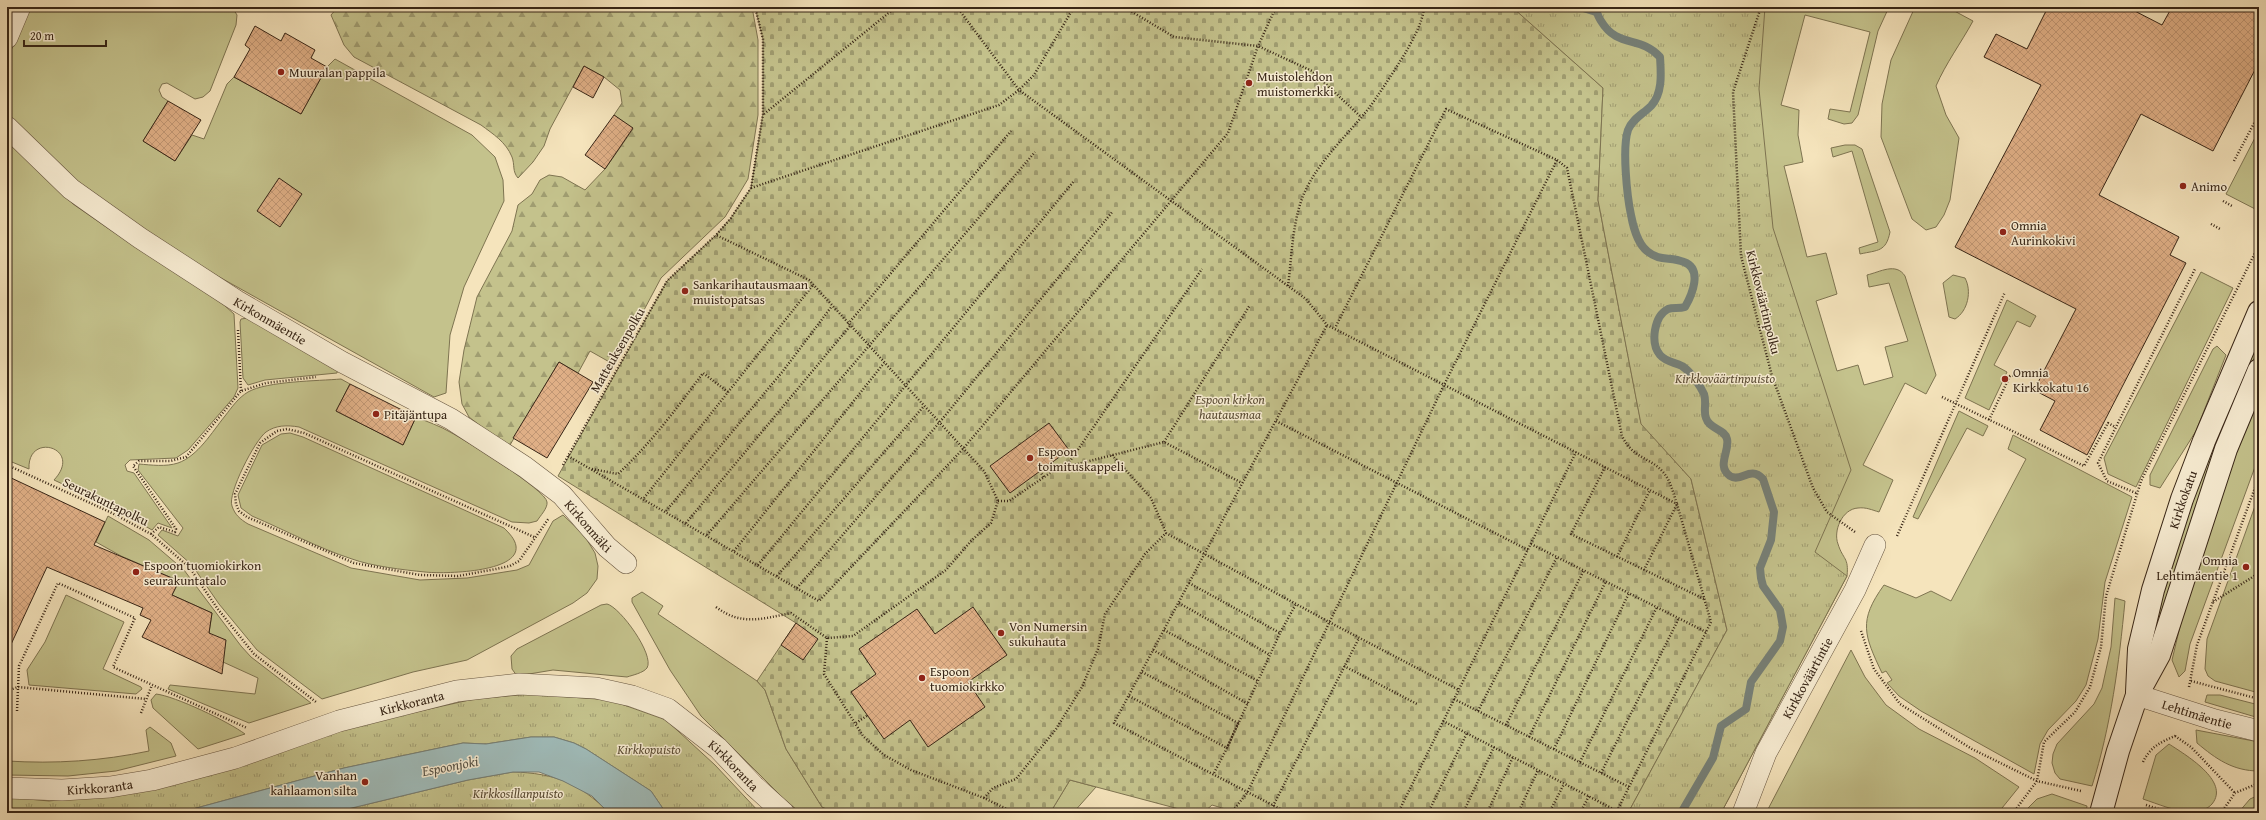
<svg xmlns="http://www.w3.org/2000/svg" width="2266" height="820" viewBox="0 0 2266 820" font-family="'Gentium Book Plus',serif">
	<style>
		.grass { fill: #c4c28c; stroke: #7e7451 }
		.forest { fill: url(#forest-firs); stroke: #7e7451 }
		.cemetery { fill: url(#cemetery-stones); stroke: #7e7451 }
		.park { fill: url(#park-tufts); stroke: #7e7451 }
		.water { fill: #a0bcba; stroke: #768078 }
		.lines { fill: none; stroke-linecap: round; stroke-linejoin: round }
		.stream { stroke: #768078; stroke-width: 8 }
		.building { fill: url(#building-cross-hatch); stroke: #372516 }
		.street-casing { stroke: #665540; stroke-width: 22 }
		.secondary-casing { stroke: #372516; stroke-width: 24 }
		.path { stroke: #372516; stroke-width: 2.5; stroke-dasharray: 1 2; stroke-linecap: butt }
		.street { stroke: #f8edd3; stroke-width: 21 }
		.secondary { stroke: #f8edd3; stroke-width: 22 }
		.poi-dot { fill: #8f2418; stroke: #f8edd3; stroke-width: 1.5 }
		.labels { text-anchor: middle; stroke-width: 3; stroke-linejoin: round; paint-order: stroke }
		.poi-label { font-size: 13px; fill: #372516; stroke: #f8edd3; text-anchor: start }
		.street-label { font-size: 13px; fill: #372516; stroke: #f8edd3 }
		.park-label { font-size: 13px; font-style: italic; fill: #5a4c34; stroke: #f8edd3 }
		.water-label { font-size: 14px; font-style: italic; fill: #565247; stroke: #f8edd3 }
	</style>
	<defs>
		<pattern id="forest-firs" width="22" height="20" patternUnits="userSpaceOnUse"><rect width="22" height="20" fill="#c4c28c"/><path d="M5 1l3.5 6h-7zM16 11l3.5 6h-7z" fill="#a09d71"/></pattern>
		<pattern id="cemetery-stones" width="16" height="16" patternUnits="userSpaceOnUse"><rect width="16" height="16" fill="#c4c28c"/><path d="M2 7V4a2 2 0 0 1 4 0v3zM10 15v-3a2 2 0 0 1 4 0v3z" fill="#a09d71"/></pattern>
		<pattern id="park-tufts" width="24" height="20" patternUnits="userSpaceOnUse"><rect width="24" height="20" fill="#c4c28c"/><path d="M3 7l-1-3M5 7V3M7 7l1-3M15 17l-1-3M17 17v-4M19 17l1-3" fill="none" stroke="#a09d71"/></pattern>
		<pattern id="building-cross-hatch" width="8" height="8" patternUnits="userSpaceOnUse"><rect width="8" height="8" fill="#dfaf86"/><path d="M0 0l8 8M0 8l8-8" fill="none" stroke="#c09673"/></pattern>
	</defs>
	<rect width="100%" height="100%" fill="#f5e4bc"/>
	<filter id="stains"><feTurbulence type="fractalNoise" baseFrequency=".005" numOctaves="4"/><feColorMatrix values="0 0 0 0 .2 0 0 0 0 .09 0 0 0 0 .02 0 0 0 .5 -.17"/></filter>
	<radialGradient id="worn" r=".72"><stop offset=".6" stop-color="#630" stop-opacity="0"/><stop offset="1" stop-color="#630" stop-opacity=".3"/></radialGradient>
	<!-- grass -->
	<g class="grass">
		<path d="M27 7H232L237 15 236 25 210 91 203 97 195 99 167 83 162 84 159 90 162 97 168 101 143 141 175 161 192 135 204 139 227 84 234 77 301 114 327 67 335 59 472 135 495 157 503 180 504 201 464 287 450 335 446 393 434 397 171 250 94 197 7 115V62Z"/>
		<path d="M1685 7H1889L1878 31 1858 115 1852 123 1844 124 1828 119 1830 109 1850 112 1870 32 1805 15 1781 105 1799 110 1798 135 1803 162 1784 166 1807 257 1826 253 1837 294 1816 301 1837 371 1858 365 1864 385 1893 377 1885 347 1908 341 1889 283 1869 287 1867 275C1880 272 1896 262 1905 276L1936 375 1926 394 1905 383 1863 465 1893 480 1879 512C1872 510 1866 507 1858 508 1842 509 1833 531 1838 544 1843 560 1849 557 1847 576L1721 813Z"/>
		<path d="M1915 7H1947L1973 21C1961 43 1946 63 1936 86L1946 115 1959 138 1950 200 1944 215 1936 227 1926 230 1912 219 1881 137 1882 104 1891 60Z"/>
		<path d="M2259 130V211L2226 194Z"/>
		<path d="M7 141 73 204 112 231 206 289 234 314 238 388 234 397 188 450 176 458 130 460 125 465 127 471 134 473 172 528 158 523 152 530 114 508 54 480C84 448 27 431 29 469L7 460Z"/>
		<path d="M1845 145H1855L1862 149 1890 232C1886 252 1878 250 1860 254L1859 248 1878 242 1852 151 1833 157 1831 148Z"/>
		<path d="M2201 272 2233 288 2136 487 2108 474 2104 458Z"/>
		<path d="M1953 275 1965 278C1972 291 1968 311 1955 319L1949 317 1943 283Z"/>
		<path d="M2007 300 2036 316 2030 327 2017 321 1994 365 2007 372 1989 410 1965 398Z"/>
		<path d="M248 318 338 370 337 373 265 380 248 385 243 378 240 322 241 319Z"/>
		<path d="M2259 329V349L2244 378 2194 511 2159 630 2152 628 2185 508Z"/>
		<path d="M2217 346 2226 355 2196 431 2160 488 2150 485V475L2213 349Z"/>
		<path d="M341 379 350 384 336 411 403 445 416 417C428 422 440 426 450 432 465 440 546 490 547 502 548 508 540 516 537 521L529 523 512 522 299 427C287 425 276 425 266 432 255 440 227 494 232 506 235 515 240 519 248 524L351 568 420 580 467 578 517 570 529 565 553 521 563 515 584 535 595 553 598 566 597 579 587 593 573 603 467 660 413 672 322 699 257 650 219 604 192 565 158 535 162 530 178 536 183 528 138 470 139 464C151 465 166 467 178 463 198 456 212 432 225 416 232 407 238 398 248 392 267 381 318 381 341 379Z"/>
		<path d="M2259 393V456L2190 644 2185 671 2179 677 2172 660 2190 585 2232 456Z"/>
		<path d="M1959 411 1988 426 1983 436 1967 428 1918 519 1913 517Z"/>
		<path d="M290 433 303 437 504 528C509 533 515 539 516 546 520 573 442 574 425 572 404 570 371 566 352 559 318 548 285 530 252 516L241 508 238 495 262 445 281 434Z"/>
		<path d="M2013 435 2132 497 2105 582 2098 639 2086 685 2076 701 2048 730 2040 744 2034 774 1921 711 1899 696 1887 683 1892 680 1886 671 1882 673C1864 635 1858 621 1884 585L1916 598 1931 591 1951 601 2026 459 2008 449Z"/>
		<path d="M2259 495V631L2257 635 2259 636V693L2215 681 2208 676 2205 669 2207 639Z"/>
		<path d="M108 516 149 540 184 570 241 646 251 657 311 703 249 723 168 689 170 685 255 694 258 678 223 662 209 633 212 613 172 595 179 581 121 556 96 542Z"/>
		<path d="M642 592 663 606 658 614 757 681 765 690 786 749 822 807 835 813H801L786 801 701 716 670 670 632 602V598Z"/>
		<path d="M66 595 124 622 103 669 141 687 142 689 136 694 29 685 27 670 45 642Z"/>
		<path d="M2115 598 2125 601C2119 664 2111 726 2092 786L2060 779 2055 773 2052 763 2053 754 2057 744 2094 704 2102 688 2111 647Z"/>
		<path d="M607 604C620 607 655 655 647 668 643 673 633 675 627 677L553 670 517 676 512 669 511 656 517 649 601 605Z"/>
		<path d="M1851 650 1865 677 1886 705 1919 729 1975 758 2019 787 1998 813H1766Z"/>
		<path d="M156 694C175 696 229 722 245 734L198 749 153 708 151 700Z"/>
		<path d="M2207 695H2220L2259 705V718L2205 702Z"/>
		<path d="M150 727 171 743 176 756 116 771 68 776 7 775V761C55 764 102 761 149 751L146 730Z"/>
		<path d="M2196 730 2259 742V771C2233 771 2216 759 2197 743Z"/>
		<path d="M2169 744C2184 754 2231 781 2212 804 2208 809 2197 813 2190 812 2174 811 2158 804 2143 799L2156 755Z"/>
		<path d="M1070 780 1096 787 1073 813H1050Z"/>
		<path d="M2052 794 2087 806 2086 813H2023L2037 799Z"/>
		<path d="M2259 795V813H2238L2250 799Z"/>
	</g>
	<!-- forest -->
	<path class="forest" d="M338 7H752L758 40V115L748 179 725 217 661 278 627 342 613 364 590 351 578 373 559 362 510 445 487 431 469 417 462 404 459 382 464 350 477 297 512 231 518 205 532 194 540 180 549 175 562 177 585 190 605 169 633 129 614 115 622 103 620 90 604 77 584 66 550 129 544 146 533 162 518 178C512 171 515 165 512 157 506 142 493 134 481 125L354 57 344 45 331 15Z"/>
	<!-- cemetery -->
	<path class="cemetery" d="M755 7H1512L1603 88 1598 200 1641 423 1691 479 1727 630 1628 813H1239L1212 805 1203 813H1194L1070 780 1050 813H835L822 807 786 749 765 690 757 681 796 623 558 476 667 281 716 235 731 218 751 188 763 114V39Z"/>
	<!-- park -->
	<g class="park">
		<path d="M1512 7H1765L1759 89 1773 228 1851 470 1815 552 1847 576 1721 813H1628L1727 630 1691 479 1641 424 1598 200 1603 88Z"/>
		<path d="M530 694 610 700 666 720 715 765 760 813H666L651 791 586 749 574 743 554 737H531L486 744 463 743 344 768 178 813H7V797L49 801 128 792 353 726 474 699Z"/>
		<path d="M513 772C554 773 580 783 609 813H331L468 780Z"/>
	</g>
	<!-- water -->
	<path class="water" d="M531 737H554L574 743 586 749 651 791 666 813H609L592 796 563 781 539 772H513L468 780 331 813H178L344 768 463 743 486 744Z"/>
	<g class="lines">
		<!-- stream -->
		<g class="stream">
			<path d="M1580 7 1596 12"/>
			<path d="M1596 7C1596 13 1598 16 1601 21 1618 49 1640 35 1660 57 1661 73 1663 93 1651 106 1643 114 1632 119 1628 130 1622 148 1627 196 1631 215 1633 226 1638 244 1647 251 1660 262 1670 256 1684 262 1703 269 1692 295 1685 307 1679 309 1673 307 1668 309 1654 316 1650 343 1660 355 1666 362 1674 362 1682 366 1690 371 1700 385 1704 394 1707 403 1703 411 1706 418 1709 429 1725 429 1727 439 1730 451 1716 466 1730 476 1741 483 1750 465 1763 479L1774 512 1771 540 1760 568 1761 578 1763 586 1780 610 1783 627 1780 641 1751 682 1746 709 1721 726 1713 758 1681 813"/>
		</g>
	</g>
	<!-- building -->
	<g class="building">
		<path d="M2048 7H2127L2162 25 2172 7H2259V62L2213 151 2141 114 2099 195 2179 237 2170 255 2186 263 2087 455 2040 430 2055 401 2034 390 2076 309 1955 247 2041 85 1984 57 1996 34 2027 49Z"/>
		<path d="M255 26 281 41 285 33 315 50 311 58 327 67 301 114 234 77 250 49 245 45Z"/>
		<path d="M584 66 604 77 593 98 573 87Z"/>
		<path d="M168 101 201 120 175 161 143 141Z"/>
		<path d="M614 115 633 128 605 169 585 155Z"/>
		<path d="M279 178 302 194 280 227 257 211Z"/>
		<path d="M559 362 593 382 547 458 513 438Z"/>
		<path d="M350 384 416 417 403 445 336 411Z"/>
		<path d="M1049 423 1069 450 1010 493 990 466Z"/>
		<path d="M7 476 105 522 94 545 179 581 172 595 212 613 209 633 226 640 222 674 142 637 151 620 140 615 143 608 47 567 7 653Z"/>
		<path d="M973 607 1007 655 968 682 985 707 928 747 910 720 884 739 851 692 876 674 859 649 917 609 935 634Z"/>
		<path d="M796 623 818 639 803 660 781 645Z"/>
	</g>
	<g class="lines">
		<defs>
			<g id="street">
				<path d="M7 38 20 7"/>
				<path id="s1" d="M7 127 71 189 140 238 237 301 342 362 451 419 525 467 562 495 607 547 626 563"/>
				<path id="s2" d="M2137 695 2215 720 2259 731"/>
				<path id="s3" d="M7 788 62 790 110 787 152 780 235 758 339 721 457 691 519 684 596 688 632 696 668 709 718 748 754 786 784 813"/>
				<path id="s4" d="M1743 813 1766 753 1855 590 1875 545"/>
			</g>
			<g id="secondary">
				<path id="s5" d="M2137 692 2139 649 2153 590 2182 499 2204 441 2259 312"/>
				<path d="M2101 813 2118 751 2137 695 2159 655 2226 449 2259 370"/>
			</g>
		</defs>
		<!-- street casing -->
		<use href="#street" class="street-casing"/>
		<!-- secondary casing -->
		<use href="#secondary" class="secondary-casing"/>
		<!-- path -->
		<g class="path">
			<path d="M957 7 1019 90 1306 299 1327 325 1677 504 1711 622 1616 813"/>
			<path d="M1124 7 1174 37 1258 46 1312 71 1361 117"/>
			<path d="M1761 7 1733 92 1741 256 1772 376 1813 488 1827 512 1855 532"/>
			<path d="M764 114 896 7"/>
			<path d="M1557 160 1567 168 1622 436C1633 459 1650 457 1663 472 1671 481 1673 493 1677 504L1644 570"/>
			<path d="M2234 161 2259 114"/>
			<path d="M751 188 999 105 1019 90 1034 75 1074 7"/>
			<path d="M2223 201 2232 206"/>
			<path d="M2211 224 2220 229"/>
			<path d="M1288 286C1292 256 1292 224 1303 196 1317 162 1347 136 1369 108 1382 90 1394 71 1406 52 1413 39 1423 22 1424 7"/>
			<path d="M848 324 1011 131"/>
			<path d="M238 330 241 391"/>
			<path d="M1942 397C1990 420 2037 443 2084 466L2108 423 2115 427"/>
			<path d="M1989 420 2010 376 2027 373"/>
			<path d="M1276 421 1528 550"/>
			<path d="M1164 442 1250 305"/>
			<path d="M1112 455 1151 498 1166 533 1329 622 1459 690"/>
			<path d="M568 456 819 601 963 449 1228 133 1258 46 1276 7"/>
			<path d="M7 465 110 512 151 534 190 568 217 608 254 654 316 702"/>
			<path d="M563 465 667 281 716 235"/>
			<path d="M1066 467 1202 269"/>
			<path d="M1605 467 1571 534 1704 599"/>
			<path d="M592 469 618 474C651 443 677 408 703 373L728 392"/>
			<path d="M1040 471 1044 478"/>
			<path d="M2136 493 2107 481 2098 463 2195 269"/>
			<path d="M644 498 813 285"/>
			<path d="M998 501H1009L1050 473 1066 467 1164 442 1242 483"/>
			<path d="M666 511 783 371 832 306"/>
			<path d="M686 523 850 326"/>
			<path d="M151 534 159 527 175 532 176 529 133 466 139 461H170L186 457 241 391 266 383 316 377"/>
			<path d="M707 535 1035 152"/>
			<path d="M1897 536 2005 292"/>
			<path d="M534 537 304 433 287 429 277 431 260 443 235 494 236 504 239 511 247 517 354 563 420 575 458 576 496 569 510 566 519 561 549 518"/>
			<path d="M1531 544 1706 632"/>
			<path d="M734 551 884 363"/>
			<path d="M1617 557 1650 490"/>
			<path d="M758 565 1074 181"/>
			<path d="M777 576 924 406"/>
			<path d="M1189 583 1280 633 1296 604"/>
			<path d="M797 588 939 423 1113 211"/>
			<path d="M2213 602 2259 573"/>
			<path d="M1179 603 1270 655"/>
			<path d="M716 607C741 626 762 619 791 613L827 638 853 636 946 570 971 541 991 523 998 501 984 471 809 280 716 235 731 218 751 188 763 114V39L755 7"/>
			<path d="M1164 630 1258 681"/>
			<path d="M1861 631 1874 669 1900 704 1972 749 2037 781 2044 742 2075 712 2090 687 2101 647 2106 596 2141 481 2259 245"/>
			<path d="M827 638 824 674 863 736 884 755 911 770 984 798 1015 813"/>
			<path d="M1153 650 1248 704"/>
			<path d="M1344 666 1417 704"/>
			<path d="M1142 672 1238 723 1227 748 1280 633"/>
			<path d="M2191 681 2259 699"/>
			<path d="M2189 687 2197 645 2259 477"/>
			<path d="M7 691 18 687 146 699"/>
			<path d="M1129 696 1227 748 1213 775"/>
			<path d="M1454 699 1629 787"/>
			<path d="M17 711 19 666 58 583 135 618 113 667 247 728"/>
			<path d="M1478 711 1557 557"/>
			<path d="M141 713 152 685"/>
			<path d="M1443 721 1617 811"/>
			<path d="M856 723 868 715"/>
			<path d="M1506 725 1584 570"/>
			<path d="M2175 736 2191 747 2235 793"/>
			<path d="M1529 737 1606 581"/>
			<path d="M1554 749 1629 593"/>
			<path d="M1580 762 1657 607"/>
			<path d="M2143 762C2150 747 2161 742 2175 736L2176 734"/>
			<path d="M1601 773 1679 618"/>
			<path d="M984 798 993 788 1016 779 1056 729 1082 687 1098 649 1105 614 1145 554 1166 533"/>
			<path d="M2146 805 2171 813"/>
			<path d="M1273 806 1359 638"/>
			<path d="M1231 813 1247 793 1444 385 1557 160 1446 109 1335 328"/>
			<path d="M1288 813 1114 723 1327 325"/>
			<path d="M1398 813 1576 452"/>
			<path d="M1428 813 1467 733"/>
			<path d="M1463 813 1494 747"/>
			<path d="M1487 813 1513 757"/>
			<path d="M1518 813 1538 770"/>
			<path d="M1549 813 1564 784"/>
			<path d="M1580 813 1589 796"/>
			<path d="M2013 813 2037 781 2081 791"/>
			<path d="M2221 813 2235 793 2259 783"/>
		</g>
		<!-- street -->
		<use href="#street" class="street"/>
		<!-- secondary -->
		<use href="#secondary" class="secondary"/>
	</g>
	<!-- markers -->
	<g class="poi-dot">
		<circle cx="281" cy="72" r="4"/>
		<circle cx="1249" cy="83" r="4"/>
		<circle cx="2183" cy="186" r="4"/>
		<circle cx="2003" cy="232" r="4"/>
		<circle cx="685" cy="291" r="4"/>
		<circle cx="2005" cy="379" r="4"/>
		<circle cx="376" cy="414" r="4"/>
		<circle cx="1030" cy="458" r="4"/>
		<circle cx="2246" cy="567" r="4"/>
		<circle cx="136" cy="572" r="4"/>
		<circle cx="1001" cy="633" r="4"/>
		<circle cx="922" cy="678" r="4"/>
		<circle cx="365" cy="782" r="4"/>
	</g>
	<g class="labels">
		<!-- poi labels -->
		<g class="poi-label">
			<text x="289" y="77">Muuralan pappila</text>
			<text x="1257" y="81">Muistolehdon<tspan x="1257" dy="15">muistomerkki</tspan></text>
			<text x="2191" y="191">Animo</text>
			<text x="2011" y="230">Omnia<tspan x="2011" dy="15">Aurinkokivi</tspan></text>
			<text x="693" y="289">Sankarihautausmaan<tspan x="693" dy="15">muistopatsas</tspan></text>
			<text x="2013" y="377">Omnia<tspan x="2013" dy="15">Kirkkokatu 16</tspan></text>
			<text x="384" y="419">Pitäjäntupa</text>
			<text x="1038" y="456">Espoon<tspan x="1038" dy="15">toimituskappeli</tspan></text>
			<text x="2238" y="565" text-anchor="end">Omnia<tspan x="2238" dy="15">Lehtimäentie 1</tspan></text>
			<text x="144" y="570">Espoon tuomiokirkon<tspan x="144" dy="15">seurakuntatalo</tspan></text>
			<text x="1009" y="631">Von Numersin<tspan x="1009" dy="15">sukuhauta</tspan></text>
			<text x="930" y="676">Espoon<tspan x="930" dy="15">tuomiokirkko</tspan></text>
			<text x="357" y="780" text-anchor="end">Vanhan<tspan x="357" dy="15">kahlaamon silta</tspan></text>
		</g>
		<!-- street labels -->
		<g class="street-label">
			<text transform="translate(1764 302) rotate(76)" y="5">Kirkkoväärtinpolku</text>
			<text dy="5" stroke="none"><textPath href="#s1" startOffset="328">Kirkonmäentie</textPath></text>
			<text transform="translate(617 350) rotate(-60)" y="5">Matteuksenpolku</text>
			<text dy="5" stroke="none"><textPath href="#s5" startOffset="199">Kirkkokatu</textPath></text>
			<text transform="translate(106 501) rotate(26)" y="5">Seurakuntapolku</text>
			<text dy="5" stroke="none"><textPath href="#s1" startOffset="709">Kirkonmäki</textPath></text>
			<text dy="5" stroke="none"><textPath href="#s4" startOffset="150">Kirkkoväärtintie</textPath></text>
			<text dy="5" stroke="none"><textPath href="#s3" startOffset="417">Kirkkoranta</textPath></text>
			<text dy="5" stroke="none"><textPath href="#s2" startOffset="63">Lehtimäentie</textPath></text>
			<text dy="5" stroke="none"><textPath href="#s3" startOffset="765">Kirkkoranta</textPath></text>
			<text dy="5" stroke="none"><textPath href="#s3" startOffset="93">Kirkkoranta</textPath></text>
		</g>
		<!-- park labels -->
		<g class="park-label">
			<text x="1725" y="383">Kirkkoväärtinpuisto</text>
			<text x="1230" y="404">Espoon kirkon<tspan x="1230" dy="15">hautausmaa</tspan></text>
			<text x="649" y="754">Kirkkopuisto</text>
			<text x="518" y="798">Kirkkosillanpuisto</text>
		</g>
		<!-- water labels -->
		<g class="water-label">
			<text transform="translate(450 766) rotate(-11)" y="5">Espoonjoki</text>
		</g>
	</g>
	<!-- margin -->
	<rect width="2266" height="820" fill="none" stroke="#f5e4bc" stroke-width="24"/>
	<rect x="8" y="8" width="2250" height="804" fill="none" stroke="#372516" stroke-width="2"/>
	<rect x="12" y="12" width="2242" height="796" fill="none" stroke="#372516"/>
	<!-- scale -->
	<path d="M24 40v6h82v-6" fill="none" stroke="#372516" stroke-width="2"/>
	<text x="30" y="40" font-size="12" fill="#372516" stroke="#f8edd3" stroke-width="3" paint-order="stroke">20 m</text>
	<rect width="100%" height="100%" filter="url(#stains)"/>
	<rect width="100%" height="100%" fill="url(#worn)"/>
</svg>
